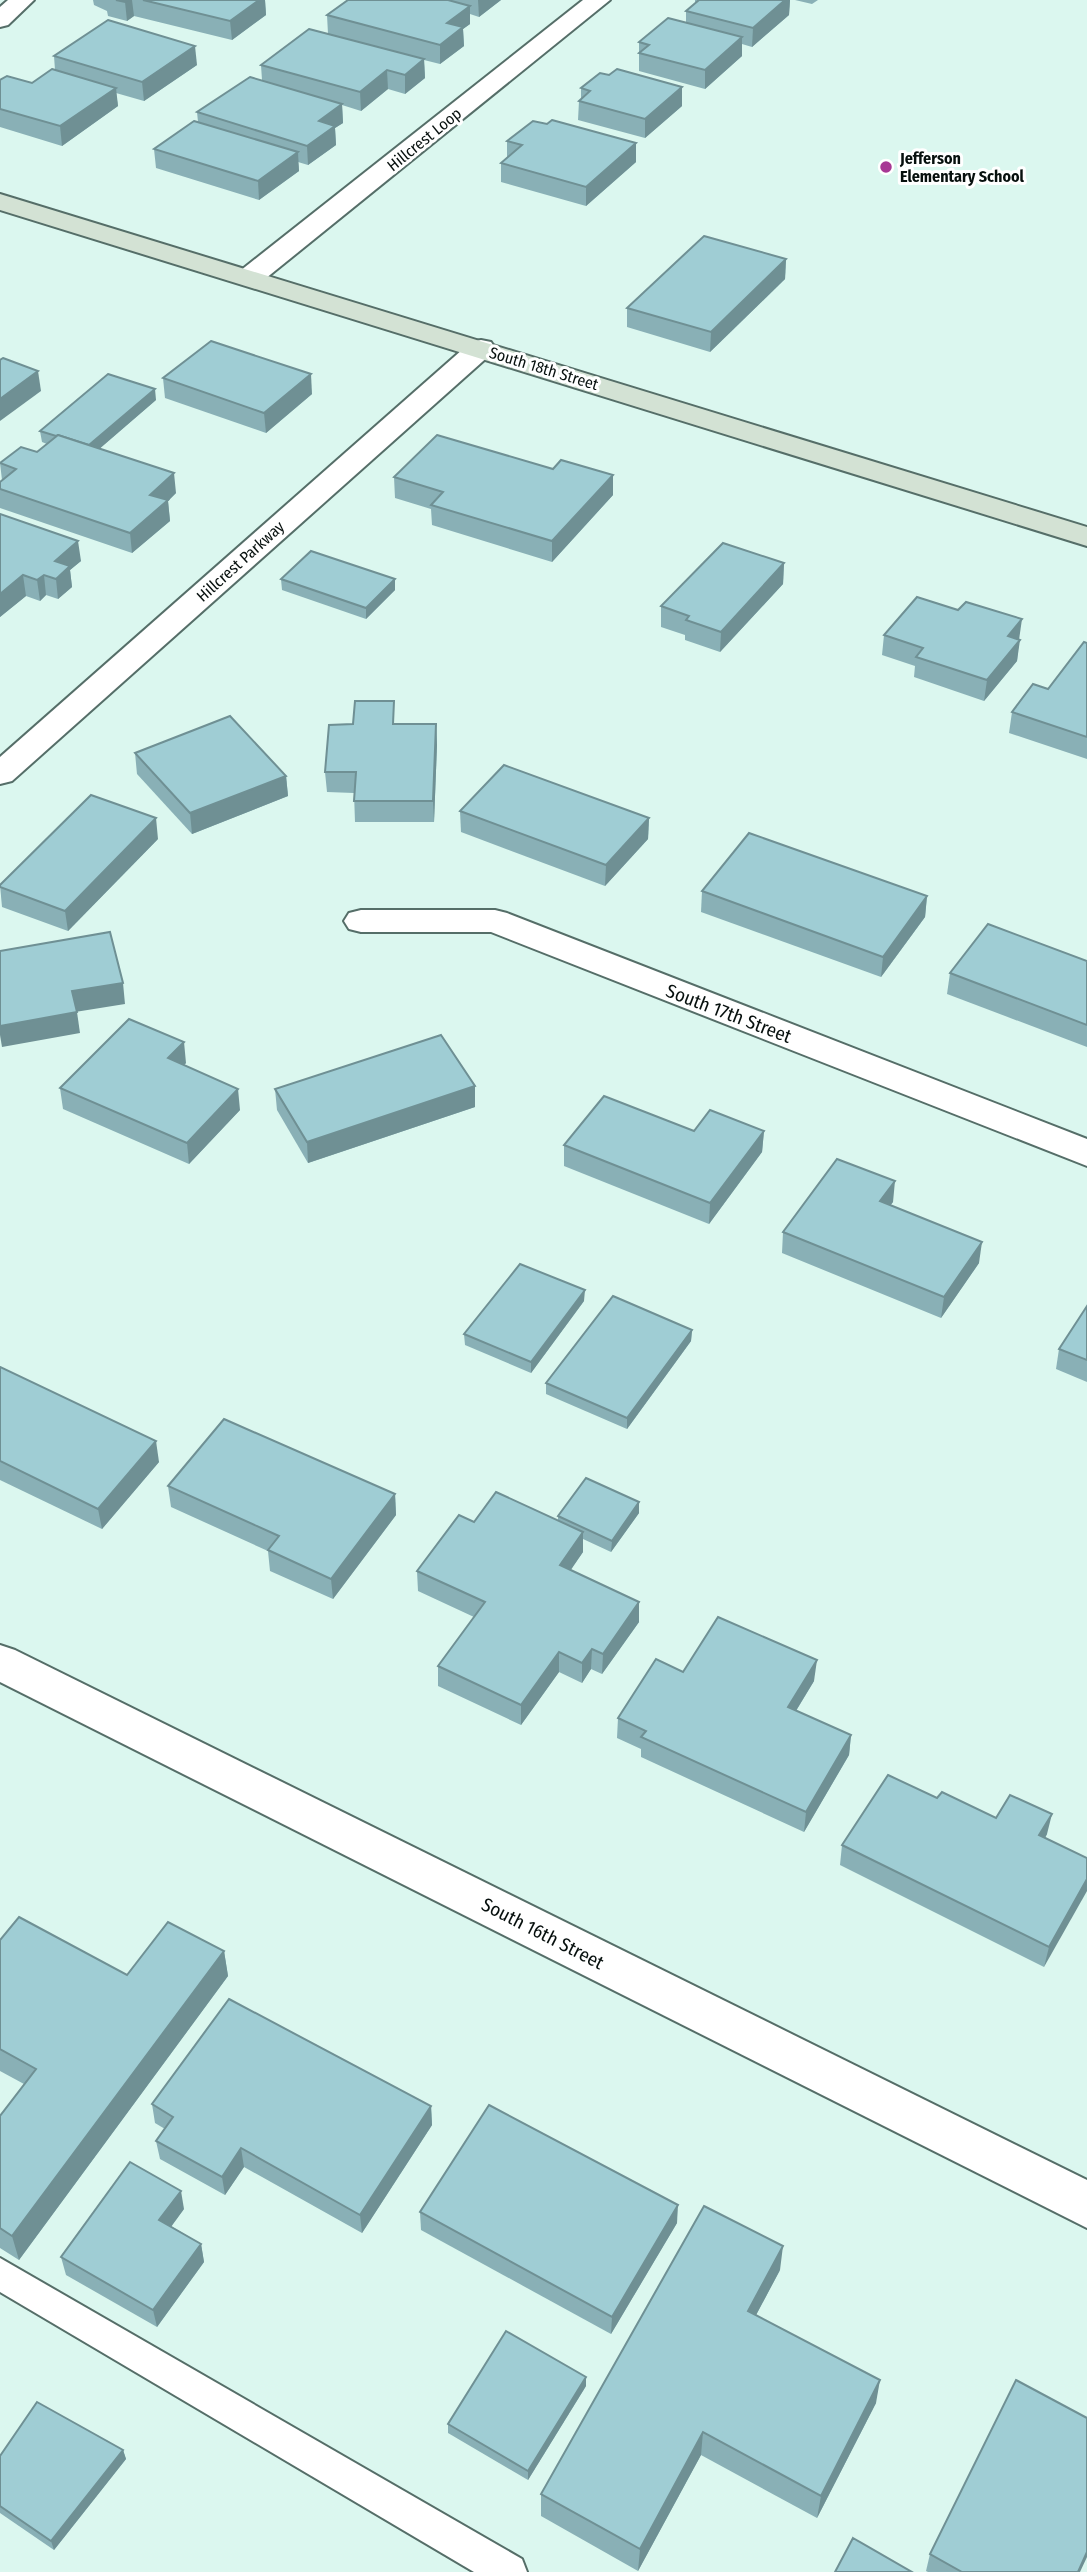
<svg xmlns="http://www.w3.org/2000/svg" width="1087" height="2572" viewBox="0 0 1087 2572" font-family="'Fira Sans Condensed',sans-serif">
	<style>
		.lines { fill: none; stroke-linecap: round; stroke-linejoin: round }
		.lane-casing { stroke: #556e68; stroke-width: 4 }
		.street-casing { stroke: #556e68; stroke-width: 4 }
		.secondary-casing { stroke: #556e68; stroke-width: 4 }
		.lane { fill: #fff; fill-rule: evenodd }
		.street { fill: #fff; fill-rule: evenodd }
		.secondary { fill: #d3e2d4; fill-rule: evenodd }
		.wall { fill: #89b0b6 }
		.shaded-wall { fill: #6f9094 }
		.building { fill: #9fcdd4; stroke: #6f9094; stroke-width: 2 }
		.poi-dot { fill: #a73794; stroke: #fff; stroke-width: 2.5 }
		.labels { text-anchor: middle; stroke-width: 6; stroke-linejoin: round; paint-order: stroke }
		.far-street-label { font-size: 16px; fill: #07100e; stroke: #fff }
		.far-poi-label { font-size: 16px; font-weight: bold; fill: #07100e; stroke: #fff; text-anchor: start }
		.street-label { font-size: 19px; fill: #07100e; stroke: #fff }
	</style>
	<rect width="100%" height="100%" fill="#dbf7ef"/>
	<g class="lines">
		<defs>
			<path id="lane" d="M0 2258 522 2559 527 2572H474L0 2292Z"/>
			<g id="street">
				<path d="M8 0H34L8 25 0 27V7Z"/>
				<path d="M583 0H610L260 283 250 285 240 283 237 277 240 271Z"/>
				<path d="M481 340 491 342 495 348 491 354 12 781 0 784V757L471 342Z"/>
				<path d="M361 910H495L507 913 1087 1139V1166L491 932H361L349 929 344 921 349 913Z"/>
				<path d="M0 1645 15 1650 1087 2180V2228L0 1682Z"/>
			</g>
			<path id="secondary" d="M0 194 1087 527V546L0 210Z"/>
		</defs>
		<!-- lane casing -->
		<use href="#lane" class="lane-casing"/>
		<!-- street casing -->
		<use href="#street" class="street-casing"/>
		<!-- secondary casing -->
		<use href="#secondary" class="secondary-casing"/>
		<!-- lane -->
		<use href="#lane" class="lane"/>
		<!-- street -->
		<use href="#street" class="street"/>
		<!-- secondary -->
		<use href="#secondary" class="secondary"/>
	</g>
	<!-- wall -->
	<g class="wall">
		<path d="M93 0H265L266 15 232 40 134 16 127 21 108 16 107 11 94 5Z"/>
		<path d="M348 0H501L479 17 470 14V24L463 29 464 46 440 64 424 60 425 78 405 94 388 89 361 111 342 105 343 123 335 128 336 145 308 165 298 162 299 171 259 200 156 168 154 149 198 122 197 112 262 80 261 65 328 34 327 15Z"/>
		<path d="M695 0H790L789 15 752 47 742 44V56L705 89 639 71V42L686 23V11L695 4Z"/>
		<path d="M795 0H818L812 4Z"/>
		<path d="M54 56 197 65 144 101 116 93 118 106 62 146 0 127V80L32 83 55 70Z"/>
		<path d="M581 88 682 106 645 138 578 120 579 101 581 99Z"/>
		<path d="M507 141 636 162 586 206 501 182V163L507 157Z"/>
		<path d="M786 259 785 279 710 352 627 327V308Z"/>
		<path d="M163 378 312 394 266 433 165 398Z"/>
		<path d="M156 400 100 448 176 493 168 501 170 521 132 553 0 508V482L2 480 0 463 37 452 47 444 42 442 40 431Z"/>
		<path d="M394 477 613 495 552 562 432 525 431 509 395 498Z"/>
		<path d="M0 514 81 561 70 570 72 587 58 599 46 595 40 601 26 596 0 617Z"/>
		<path d="M784 563 783 584 720 652 685 640V635L661 627V606Z"/>
		<path d="M281 579 395 590 366 619 282 590Z"/>
		<path d="M884 635 1019 640 1017 661 984 701 914 677 915 666 882 655Z"/>
		<path d="M1087 643V759L1009 733 1012 712 1048 689Z"/>
		<path d="M394 724H436L437 745 434 822H355L354 793 327 792 325 772Z"/>
		<path d="M135 753 286 776 288 796 192 834 137 774Z"/>
		<path d="M460 811 649 818 648 839 605 886 461 832Z"/>
		<path d="M158 839 68 931 2 907 0 885Z"/>
		<path d="M702 891 927 896 925 917 881 977 701 912Z"/>
		<path d="M1087 961V1047L947 994 950 973Z"/>
		<path d="M186 1063 184 1065 240 1110 189 1164 63 1109 60 1088Z"/>
		<path d="M275 1089 475 1107 308 1163 277 1110Z"/>
		<path d="M764 1131 762 1152 709 1224 564 1166V1145Z"/>
		<path d="M893 1202 890 1205 979 1263 941 1318 782 1253 783 1232Z"/>
		<path d="M584 1301 531 1373 465 1345 464 1334Z"/>
		<path d="M1087 1306V1382L1056 1369 1059 1349Z"/>
		<path d="M692 1330 691 1341 627 1429 546 1394V1383Z"/>
		<path d="M0 1367 159 1462 102 1529 0 1480Z"/>
		<path d="M168 1486 395 1494 396 1515 333 1599 270 1571 268 1551 171 1507Z"/>
		<path d="M639 1502V1513L611 1552 583 1539V1552L570 1570 639 1622 602 1674 591 1669 582 1683 559 1672 521 1725 438 1686V1666L474 1617 418 1591 417 1571 474 1522 558 1520V1516Z"/>
		<path d="M683 1672 814 1681 796 1711 851 1735 849 1755 804 1832 641 1757V1749L617 1738 618 1718Z"/>
		<path d="M937 1798 1047 1834 1045 1838 1087 1858 1044 1967 840 1865 842 1845Z"/>
		<path d="M0 1940 127 1975 224 1951 228 1976 19 2260 0 2248V2116L24 2084 0 2071Z"/>
		<path d="M152 2104 431 2106 432 2125 362 2233 244 2167 225 2195 160 2159 156 2141 165 2129 155 2123Z"/>
		<path d="M184 2209 171 2226 201 2244 204 2262 157 2327 66 2275 61 2257Z"/>
		<path d="M420 2212 677 2223 611 2334 421 2230Z"/>
		<path d="M780 2270 756 2315 876 2403 817 2518 701 2455 638 2571 541 2516V2494Z"/>
		<path d="M586 2386 528 2480 448 2433V2424Z"/>
		<path d="M123 2450 126 2459 54 2550 0 2513V2456Z"/>
		<path d="M930 2554 1080 2572H928L926 2571Z"/>
	</g>
	<!-- shaded-wall -->
	<g class="shaded-wall">
		<path d="M128 0H132L134 16 127 21 125 2Z"/>
		<path d="M259 0H265L266 15 232 40 230 21Z"/>
		<path d="M478 0H501L479 17Z"/>
		<path d="M785 0H790L789 15 752 47 753 28Z"/>
		<path d="M470 6V24L463 29 464 46 440 64V45L447 23Z"/>
		<path d="M742 37V56L705 89V70Z"/>
		<path d="M195 46 197 65 144 101 142 82Z"/>
		<path d="M424 59 425 78 405 94V75Z"/>
		<path d="M387 70 388 89 361 111 360 92Z"/>
		<path d="M682 87V106L645 138V119Z"/>
		<path d="M116 88 118 106 62 146 60 126Z"/>
		<path d="M342 104 343 123 335 128 336 145 308 165 307 146 319 121Z"/>
		<path d="M636 143V162L586 206V187Z"/>
		<path d="M298 152 299 171 259 200 258 181Z"/>
		<path d="M786 259 785 279 710 352 711 332Z"/>
		<path d="M38 371 41 391 0 421V399Z"/>
		<path d="M311 374 312 394 266 433 264 413Z"/>
		<path d="M155 389 156 400 90 457 88 446Z"/>
		<path d="M174 473 176 493 168 501 170 521 132 553 130 533 150 495Z"/>
		<path d="M613 475V495L552 562V541Z"/>
		<path d="M78 541 81 561 70 570 72 587 58 599 56 579 55 561Z"/>
		<path d="M784 563 783 584 720 652 721 632Z"/>
		<path d="M23 575 26 596 0 617V594Z"/>
		<path d="M44 575 46 595 40 601 37 580Z"/>
		<path d="M395 579V590L366 619V608Z"/>
		<path d="M1022 619 1019 640 1008 636Z"/>
		<path d="M1020 640 1017 661 984 701 987 680Z"/>
		<path d="M436 724 437 745 434 822 433 801Z"/>
		<path d="M286 776 288 796 192 834 190 813Z"/>
		<path d="M156 818 158 839 68 931 65 911Z"/>
		<path d="M649 818 648 839 605 886 606 865Z"/>
		<path d="M927 896 925 917 881 977 883 957Z"/>
		<path d="M123 983 125 1004 75 1012 72 991Z"/>
		<path d="M77 1012 80 1033 2 1047 0 1035V1026Z"/>
		<path d="M184 1042 186 1063 170 1079 168 1058Z"/>
		<path d="M475 1086V1107L308 1163 307 1142Z"/>
		<path d="M238 1089 240 1110 189 1164 187 1143Z"/>
		<path d="M764 1131 762 1152 709 1224 710 1203Z"/>
		<path d="M895 1181 893 1202 878 1222 880 1201Z"/>
		<path d="M982 1242 979 1263 941 1318 944 1297Z"/>
		<path d="M585 1290 584 1301 531 1373V1362Z"/>
		<path d="M692 1330 691 1341 627 1429V1418Z"/>
		<path d="M156 1441 159 1462 102 1529 98 1509Z"/>
		<path d="M395 1494 396 1515 333 1599 331 1579Z"/>
		<path d="M639 1502V1513L611 1552 612 1541Z"/>
		<path d="M583 1532V1552L560 1586V1565Z"/>
		<path d="M639 1602V1622L602 1674 603 1654Z"/>
		<path d="M592 1649 591 1669 582 1683V1663Z"/>
		<path d="M559 1652V1672L521 1725V1705Z"/>
		<path d="M817 1660 814 1681 786 1727 788 1707Z"/>
		<path d="M851 1735 849 1755 804 1832 806 1812Z"/>
		<path d="M1052 1814 1047 1834 1035 1855 1039 1835Z"/>
		<path d="M1087 1879V1891L1044 1967 1049 1947Z"/>
		<path d="M224 1951 228 1976 19 2260 12 2236Z"/>
		<path d="M431 2106 432 2125 362 2233 360 2215Z"/>
		<path d="M241 2148 244 2167 225 2195 222 2177Z"/>
		<path d="M181 2191 184 2209 163 2238 159 2220Z"/>
		<path d="M678 2205 677 2223 611 2334 612 2317Z"/>
		<path d="M201 2244 204 2262 157 2327 153 2310Z"/>
		<path d="M783 2246 780 2270 746 2334 748 2311Z"/>
		<path d="M586 2377V2386L528 2480V2471Z"/>
		<path d="M880 2380 876 2403 817 2518 821 2496Z"/>
		<path d="M703 2432 701 2455 638 2571 640 2549Z"/>
		<path d="M123 2450 126 2459 54 2550 51 2541Z"/>
		<path d="M1087 2552V2557L1080 2572H1078Z"/>
	</g>
	<!-- building -->
	<g class="building">
		<path d="M116 0H128L125 2Z"/>
		<path d="M143 0H259L230 21Z"/>
		<path d="M348 0H448L470 6 447 23 463 27 440 45 327 15Z"/>
		<path d="M699 0H785L753 28 686 11Z"/>
		<path d="M668 18 742 37 705 70 639 53 649 45 639 42Z"/>
		<path d="M108 20 195 46 142 82 54 56Z"/>
		<path d="M309 29 424 59 405 75 387 70 360 92 261 65Z"/>
		<path d="M52 69 116 88 60 126 0 109V80L7 76 32 83Z"/>
		<path d="M617 69 682 87 645 119 579 101 590 91 581 88 600 73 609 75Z"/>
		<path d="M250 77 342 104 319 121 335 126 307 146 197 112Z"/>
		<path d="M552 120 636 143 586 187 501 163 522 145 507 141 533 121 547 124Z"/>
		<path d="M194 121 298 152 258 181 154 149Z"/>
		<path d="M704 236 786 259 711 332 627 308Z"/>
		<path d="M211 341 311 374 264 413 163 378Z"/>
		<path d="M3 358 38 371 0 399V360Z"/>
		<path d="M108 374 155 389 89 445 58 435 56 436 40 431Z"/>
		<path d="M58 435 174 473 150 495 168 500 130 533 0 489V482L16 469 0 463 21 447 37 452Z"/>
		<path d="M437 435 553 469 561 460 613 475 552 541 431 505 443 492 394 477Z"/>
		<path d="M0 514 78 541 55 561 70 566 56 579 44 575 37 580 23 575 0 594Z"/>
		<path d="M723 543 784 563 721 632 686 620 689 616 661 606Z"/>
		<path d="M311 551 395 579 366 608 281 579Z"/>
		<path d="M917 597 958 610 966 602 1022 619 1008 636 1020 640 987 680 916 657 923 648 884 635Z"/>
		<path d="M1084 642 1087 643V737L1012 712 1033 684 1048 689Z"/>
		<path d="M355 701H394L393 724H436L433 801H354L356 772H325L329 725 353 724Z"/>
		<path d="M230 716 286 776 190 813 135 753Z"/>
		<path d="M504 765 649 818 606 865 460 811Z"/>
		<path d="M91 795 156 818 65 911 0 887V885Z"/>
		<path d="M749 833 927 896 883 957 702 891Z"/>
		<path d="M988 924 1087 961V1025L950 973Z"/>
		<path d="M110 932 123 983 72 991 77 1012 0 1026V951Z"/>
		<path d="M129 1019 184 1042 168 1058 238 1089 187 1143 60 1088Z"/>
		<path d="M441 1035 475 1086 307 1142 275 1089Z"/>
		<path d="M604 1096 694 1131 710 1110 764 1131 710 1203 564 1145Z"/>
		<path d="M837 1159 895 1181 880 1201 982 1242 944 1297 783 1232Z"/>
		<path d="M520 1264 585 1290 531 1362 464 1334Z"/>
		<path d="M613 1296 692 1330 627 1418 546 1383Z"/>
		<path d="M1087 1306V1360L1059 1349Z"/>
		<path d="M0 1367 156 1441 98 1509 0 1461Z"/>
		<path d="M224 1419 395 1494 331 1579 268 1550 279 1536 168 1486Z"/>
		<path d="M586 1478 639 1502 612 1541 558 1516Z"/>
		<path d="M496 1492 583 1532 560 1565 639 1602 603 1654 592 1649 582 1663 559 1652 521 1705 438 1666 485 1602 417 1571 459 1515 474 1522Z"/>
		<path d="M718 1617 817 1660 788 1707 851 1735 806 1812 641 1737 646 1731 618 1718 656 1659 683 1672Z"/>
		<path d="M888 1775 937 1798 942 1792 996 1818 1010 1795 1052 1814 1039 1835 1087 1858V1879L1049 1947 842 1845Z"/>
		<path d="M19 1917 127 1975 168 1922 224 1951 12 2236 0 2228V2116L36 2069 0 2049V1940Z"/>
		<path d="M229 1999 431 2106 360 2215 241 2148 222 2177 156 2141 173 2117 152 2104Z"/>
		<path d="M489 2105 678 2205 612 2317 420 2212Z"/>
		<path d="M130 2162 181 2191 159 2220 201 2244 153 2310 61 2257Z"/>
		<path d="M704 2206 783 2246 748 2311 880 2380 821 2496 703 2432 640 2549 541 2494Z"/>
		<path d="M506 2331 586 2377 528 2471 448 2424Z"/>
		<path d="M1016 2380 1087 2418V2552L1078 2572H962L930 2554Z"/>
		<path d="M37 2402 123 2450 51 2541 0 2506V2456Z"/>
		<path d="M853 2538 912 2572H835Z"/>
	</g>
	<!-- markers -->
	<circle class="poi-dot" cx="886" cy="167" r="7"/>
	<g class="labels">
		<!-- far-street labels -->
		<g class="far-street-label">
			<text transform="translate(424 139) rotate(-39)" y="6">Hillcrest Loop</text>
			<text transform="translate(544 368) rotate(17)" y="6">South 18th Street</text>
			<text transform="translate(240 561) rotate(-42)" y="6">Hillcrest Parkway</text>
		</g>
		<!-- far-poi labels -->
		<g class="far-poi-label">
			<text x="900" y="164">Jefferson<tspan x="900" dy="18">Elementary School</tspan></text>
		</g>
		<!-- street labels -->
		<g class="street-label">
			<text transform="translate(729 1013) rotate(21)" y="7">South 17th Street</text>
			<text transform="translate(543 1933) rotate(27)" y="7">South 16th Street</text>
		</g>
	</g>
</svg>
